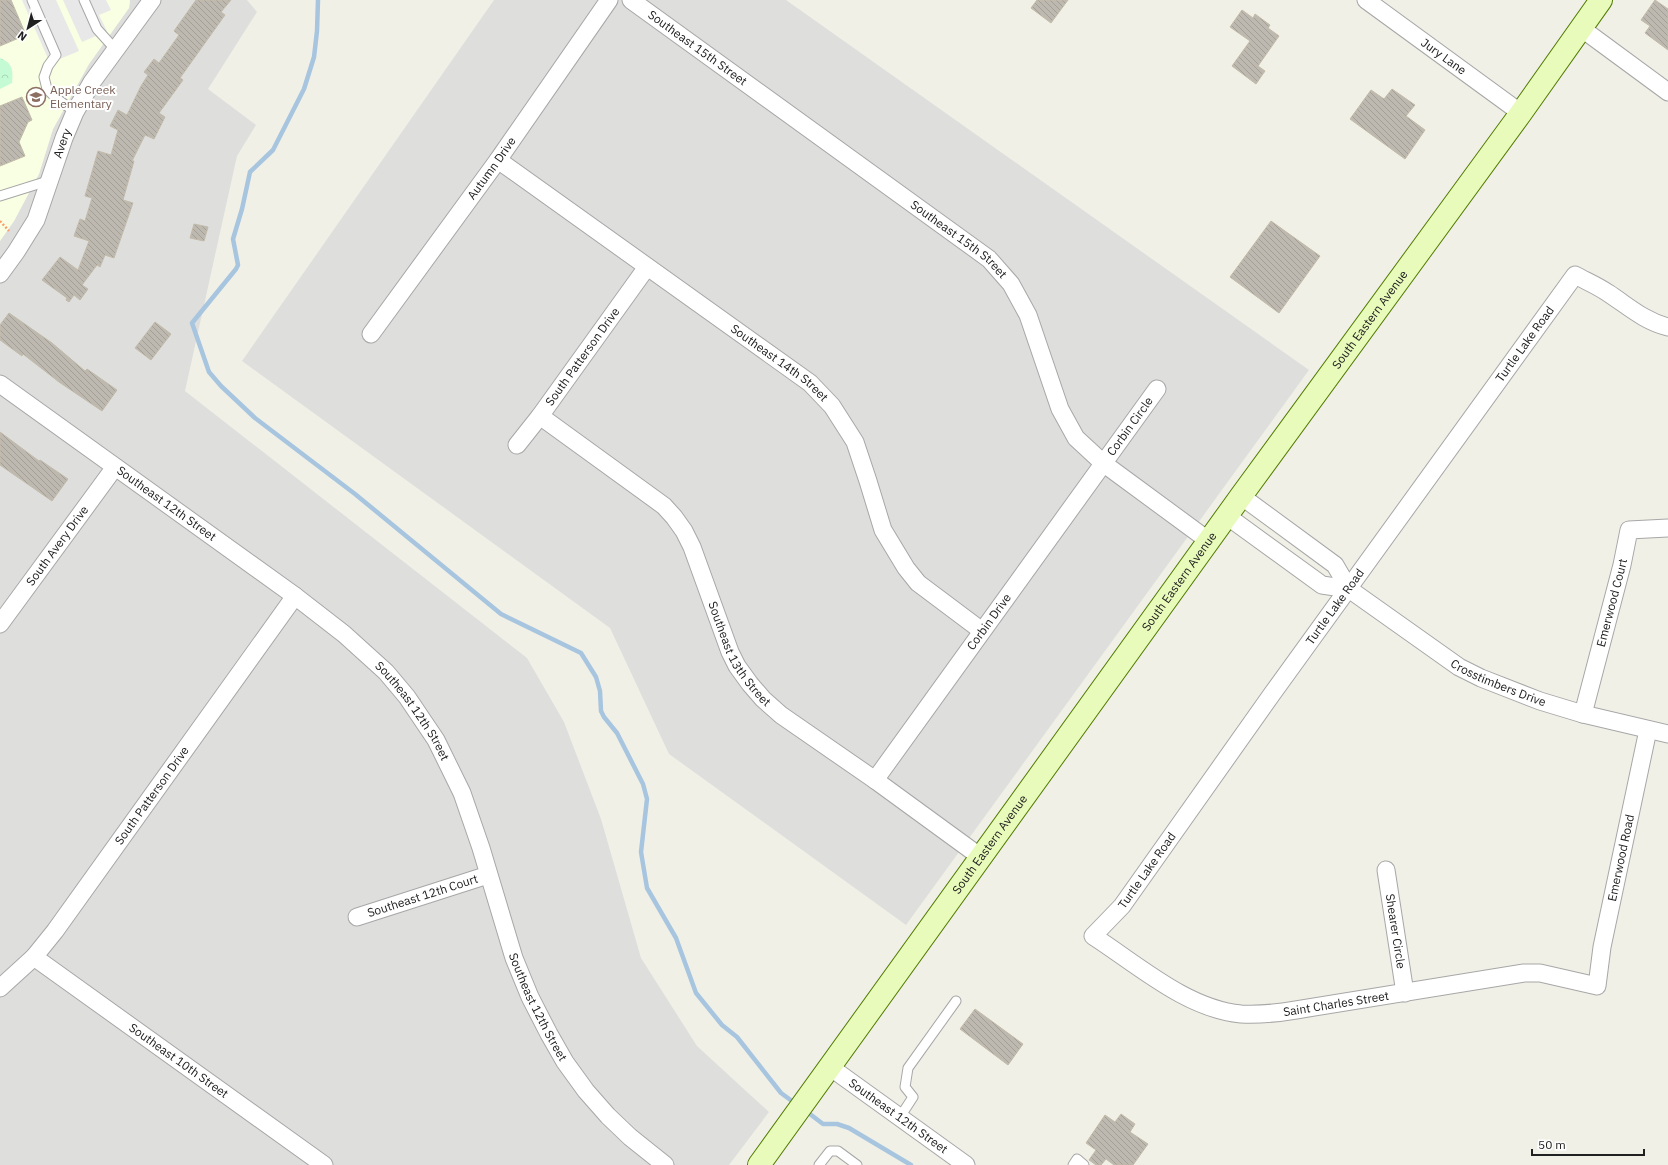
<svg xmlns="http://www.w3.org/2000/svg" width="1668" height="1165" viewBox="0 0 1668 1165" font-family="'IBM Plex Sans',sans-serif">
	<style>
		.residential { fill: #dededd }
		.education { fill: #f8ffe2 }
		.park { fill: url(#park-crowns) }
		.parking { fill: #e8e8e8 }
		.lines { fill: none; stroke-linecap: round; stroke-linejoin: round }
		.stream { stroke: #a7c5df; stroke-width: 4.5 }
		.building { fill: url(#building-back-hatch); stroke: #c3bba9 }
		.service-casing { stroke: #a7a7a7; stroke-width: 11 }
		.minor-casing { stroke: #a7a7a7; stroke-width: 19 }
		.secondary-casing { stroke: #527c03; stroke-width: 24 }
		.path { stroke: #fc9d6c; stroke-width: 2.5; stroke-dasharray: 2 2; stroke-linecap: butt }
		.service { stroke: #fff; stroke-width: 9 }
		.minor { stroke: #fff; stroke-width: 17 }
		.secondary { stroke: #e8fbbb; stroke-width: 22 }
		.labels { text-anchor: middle; stroke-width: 4; stroke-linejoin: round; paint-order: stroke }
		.street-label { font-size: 12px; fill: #202020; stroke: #fff }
		.education-label { font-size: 12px; fill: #785e54; stroke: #fff; text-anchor: start }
	</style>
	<defs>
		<pattern id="park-crowns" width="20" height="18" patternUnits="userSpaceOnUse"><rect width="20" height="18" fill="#c4fbd5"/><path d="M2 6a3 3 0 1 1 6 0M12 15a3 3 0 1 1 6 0" fill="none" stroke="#a8d7b7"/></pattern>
		<pattern id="building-back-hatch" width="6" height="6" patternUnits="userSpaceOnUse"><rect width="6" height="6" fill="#beb9b0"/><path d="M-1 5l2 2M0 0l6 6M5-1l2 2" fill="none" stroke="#a39f97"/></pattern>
	</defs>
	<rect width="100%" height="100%" fill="#f1f0e7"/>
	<!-- residential -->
	<g class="residential">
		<path d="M130 0H247L257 12 208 89 256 125 237 156 185 391 527 658 564 722 601 819 641 958 697 1046 769 1112 729 1165H0V241L14 221 39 174 53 129 89 64 129 8Z"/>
		<path d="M494 0H786L1309 370 906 925 669 754 610 628 242 361Z"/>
	</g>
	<!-- education -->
	<path class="education" d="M0 0H130L129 8 89 64 53 129 39 174 14 221 0 241Z"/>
	<!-- park -->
	<path class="park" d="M0 58C13 63 13 71 12 83L0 89Z"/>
	<!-- parking -->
	<g class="parking">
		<path d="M22 0H56L79 51 50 63Z"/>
		<path d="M63 0H106L111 10 99 15 107 31 82 42Z"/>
	</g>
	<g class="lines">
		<!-- stream -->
		<g class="stream">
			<path d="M318 0 317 31 314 57 304 89 273 150 250 172 242 209 233 239 238 265 236 269 192 323 209 372 221 386 255 418 355 494 501 614 581 653 596 677 600 691 601 711 604 717 617 733 643 784 647 799 641 852 647 888 676 938 696 993 722 1025 737 1037 781 1093 796 1104"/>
			<path d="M806 1111 823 1124H837L849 1128 911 1165"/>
		</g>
	</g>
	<!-- building -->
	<g class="building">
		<path d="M0 0H11L26 35 0 46Z"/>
		<path d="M196 0H231L221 12 225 15 180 78 183 80 159 113 165 117 154 139 145 135 132 161H134L123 200 133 203 114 258 105 255 100 267 97 265 82 285 88 289 80 300 74 295 69 302 66 300 67 298 42 280 60 257 78 270 89 241 74 236 80 219 85 221 92 198 85 196 98 151 111 155 118 130 110 126 118 110 127 115 141 86 148 75 144 72 154 59 159 63 179 35 174 31Z"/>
		<path d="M1037 0H1068L1051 23 1031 8Z"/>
		<path d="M1655 0 1668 9V50L1645 33 1650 26 1641 20Z"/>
		<path d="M1242 10 1253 18 1255 14 1270 25 1268 28 1279 36 1258 66 1265 71 1256 84 1232 66 1250 41 1230 27Z"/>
		<path d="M1392 89 1415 105 1406 116 1425 130 1405 159 1350 119 1371 90 1384 99Z"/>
		<path d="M22 97 32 120 28 122 19 142 25 156 0 166V106Z"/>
		<path d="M1271 221 1320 256 1279 313 1230 277Z"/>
		<path d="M194 224 208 227 204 241 190 238Z"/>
		<path d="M9 313 52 343 85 371 87 369 117 390 102 411 59 382 23 354 22 356 0 340V325Z"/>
		<path d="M155 322 171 334 151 360 135 348Z"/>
		<path d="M0 432 39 461 40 460 68 479 52 501 0 465Z"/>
		<path d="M975 1009 1023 1044 1008 1065 960 1029Z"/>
		<path d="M1121 1114 1135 1124 1130 1132 1148 1144 1133 1165H1114L1106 1159 1101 1165H1096L1089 1160 1096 1150 1086 1143 1105 1115 1115 1122Z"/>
	</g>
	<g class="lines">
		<defs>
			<g id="service">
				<path d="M32 0 56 55 48 66 44 77 47 89 56 98 75 112"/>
				<path d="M84 0 97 29 115 49"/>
				<path d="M0 196 51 180"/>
				<path d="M900 1117 913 1097 905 1087 908 1068 956 1001"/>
				<path d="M819 1165 830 1151H838L857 1165"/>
				<path d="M1073 1165 1077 1159 1084 1165"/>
			</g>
			<g id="minor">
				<path id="s1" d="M631 0 989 259 1011 284 1028 315 1060 409 1076 438 1103 463 1209 541"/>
				<path id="s2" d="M1366 0 1521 113"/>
				<path d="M1581 28 1668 92"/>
				<path id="s3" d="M498 160 810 383 832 406 855 442 868 481 883 530 906 568 918 583 982 631"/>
				<path id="s4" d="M0 274 16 252 36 220 64 138 75 112 92 82 152 0"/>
				<path id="s5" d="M371 334 498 160 609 0"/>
				<path id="s6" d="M0 384 295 596 344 634 386 672 407 697 436 740 462 793 481 848 514 958 530 997 549 1034 565 1062 586 1091 608 1116 630 1137 665 1165"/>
				<path id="s7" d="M540 416 664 506 674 517 684 531 692 547 730 652 737 666 750 684 763 699 781 715 875 780 982 858"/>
				<path id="s8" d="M517 445 540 416 647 267"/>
				<path d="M1241 496 1335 565 1349 589"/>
				<path id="s9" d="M1227 516 1322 585 1349 589 1459 667 1481 678 1540 701 1583 714 1668 734"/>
				<path id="s10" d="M0 624 115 467"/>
				<path id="s11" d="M1583 714 1622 565 1629 530 1668 528"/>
				<path id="s12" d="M1648 730 1602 947 1597 986 1540 973H1524L1296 1010C1278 1013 1260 1015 1241 1014 1187 1009 1138 965 1093 936L1122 906 1272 694 1575 275C1586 281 1598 286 1608 293 1628 306 1644 321 1668 327"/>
				<path id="s13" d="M875 780 1157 389"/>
				<path id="s14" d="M1386 870 1405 993"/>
				<path id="s15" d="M357 917 488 875"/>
				<path id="s16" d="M34 957 324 1165"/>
				<path id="s17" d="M0 988 34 957 55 931 295 596"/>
				<path id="s18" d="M830 1067 966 1165"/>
			</g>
			<g id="secondary">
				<path id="s19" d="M759 1165 1241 496 1521 113 1601 0"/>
			</g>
		</defs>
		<!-- service casing -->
		<use href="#service" class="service-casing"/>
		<!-- minor casing -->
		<use href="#minor" class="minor-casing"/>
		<!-- secondary casing -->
		<use href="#secondary" class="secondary-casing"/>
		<!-- path -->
		<path class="path" d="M0 221 9 231"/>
		<!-- service -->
		<use href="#service" class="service"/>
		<!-- minor -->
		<use href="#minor" class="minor"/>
		<!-- secondary -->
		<use href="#secondary" class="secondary"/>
	</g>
	<!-- icons -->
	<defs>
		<symbol id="school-ring" viewBox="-11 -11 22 22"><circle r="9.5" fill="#fff" stroke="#8d6e63" stroke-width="1.5"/><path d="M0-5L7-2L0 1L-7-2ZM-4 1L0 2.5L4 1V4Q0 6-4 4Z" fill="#8d6e63"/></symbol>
	</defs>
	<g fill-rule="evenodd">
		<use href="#school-ring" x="25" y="86" width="22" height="22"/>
	</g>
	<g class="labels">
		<!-- street labels -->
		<g class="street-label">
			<text dy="4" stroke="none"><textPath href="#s1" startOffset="82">Southeast 15th Street</textPath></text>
			<text dy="4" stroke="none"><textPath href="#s2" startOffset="96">Jury Lane</textPath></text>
			<text dy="4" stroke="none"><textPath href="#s4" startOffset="146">Avery</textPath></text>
			<text dy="4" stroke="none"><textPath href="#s5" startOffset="205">Autumn Drive</textPath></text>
			<text dy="4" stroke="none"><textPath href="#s1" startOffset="406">Southeast 15th Street</textPath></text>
			<text dy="4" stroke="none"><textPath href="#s19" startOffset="1043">South Eastern Avenue</textPath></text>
			<text dy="4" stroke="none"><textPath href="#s12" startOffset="1524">Turtle Lake Road</textPath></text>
			<text dy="4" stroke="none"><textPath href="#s8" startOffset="110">South Patterson Drive</textPath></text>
			<text dy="4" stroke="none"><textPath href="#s3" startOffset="347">Southeast 14th Street</textPath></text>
			<text dy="4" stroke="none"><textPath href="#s13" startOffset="436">Corbin Circle</textPath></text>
			<text dy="4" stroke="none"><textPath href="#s6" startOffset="205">Southeast 12th Street</textPath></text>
			<text dy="4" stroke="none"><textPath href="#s10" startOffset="97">South Avery Drive</textPath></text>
			<text dy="4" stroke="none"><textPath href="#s19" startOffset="719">South Eastern Avenue</textPath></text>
			<text dy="4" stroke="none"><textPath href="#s11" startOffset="115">Emerwood Court</textPath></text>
			<text dy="4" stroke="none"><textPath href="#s12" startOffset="1200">Turtle Lake Road</textPath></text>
			<text dy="4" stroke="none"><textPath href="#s13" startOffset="195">Corbin Drive</textPath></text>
			<text dy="4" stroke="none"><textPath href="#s7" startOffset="321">Southeast 13th Street</textPath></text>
			<text dy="4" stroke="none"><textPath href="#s9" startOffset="322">Crosstimbers Drive</textPath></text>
			<text dy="4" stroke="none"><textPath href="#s6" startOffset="529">Southeast 12th Street</textPath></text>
			<text dy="4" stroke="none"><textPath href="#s17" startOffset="246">South Patterson Drive</textPath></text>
			<text dy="4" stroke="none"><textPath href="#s19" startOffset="395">South Eastern Avenue</textPath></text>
			<text transform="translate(1621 858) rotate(-78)" y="4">Emerwood Road</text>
			<text dy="4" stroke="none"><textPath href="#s12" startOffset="876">Turtle Lake Road</textPath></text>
			<text dy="4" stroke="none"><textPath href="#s15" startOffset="69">Southeast 12th Court</textPath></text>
			<text dy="4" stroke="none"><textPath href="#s14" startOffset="62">Shearer Circle</textPath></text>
			<text transform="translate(1336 1004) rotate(-9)" y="4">Saint Charles Street</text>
			<text dy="4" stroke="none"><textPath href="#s6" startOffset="853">Southeast 12th Street</textPath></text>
			<text dy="4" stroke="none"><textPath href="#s16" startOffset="178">Southeast 10th Street</textPath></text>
			<text dy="4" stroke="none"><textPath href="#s18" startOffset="84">Southeast 12th Street</textPath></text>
		</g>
		<!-- education labels -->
		<g class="education-label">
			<text x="50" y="94">Apple Creek<tspan x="50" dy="14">Elementary</tspan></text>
		</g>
	</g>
	<!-- north arrow -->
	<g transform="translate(28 28) rotate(216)" stroke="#ffffff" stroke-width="3" paint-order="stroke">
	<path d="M0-3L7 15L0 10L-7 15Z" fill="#202020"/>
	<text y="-6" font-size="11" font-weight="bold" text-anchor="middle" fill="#202020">N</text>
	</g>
	<!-- scale -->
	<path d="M1532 1149v6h112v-6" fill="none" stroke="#202020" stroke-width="2"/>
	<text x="1538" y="1149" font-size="12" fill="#202020" stroke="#ffffff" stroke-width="3" paint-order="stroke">50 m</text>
</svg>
